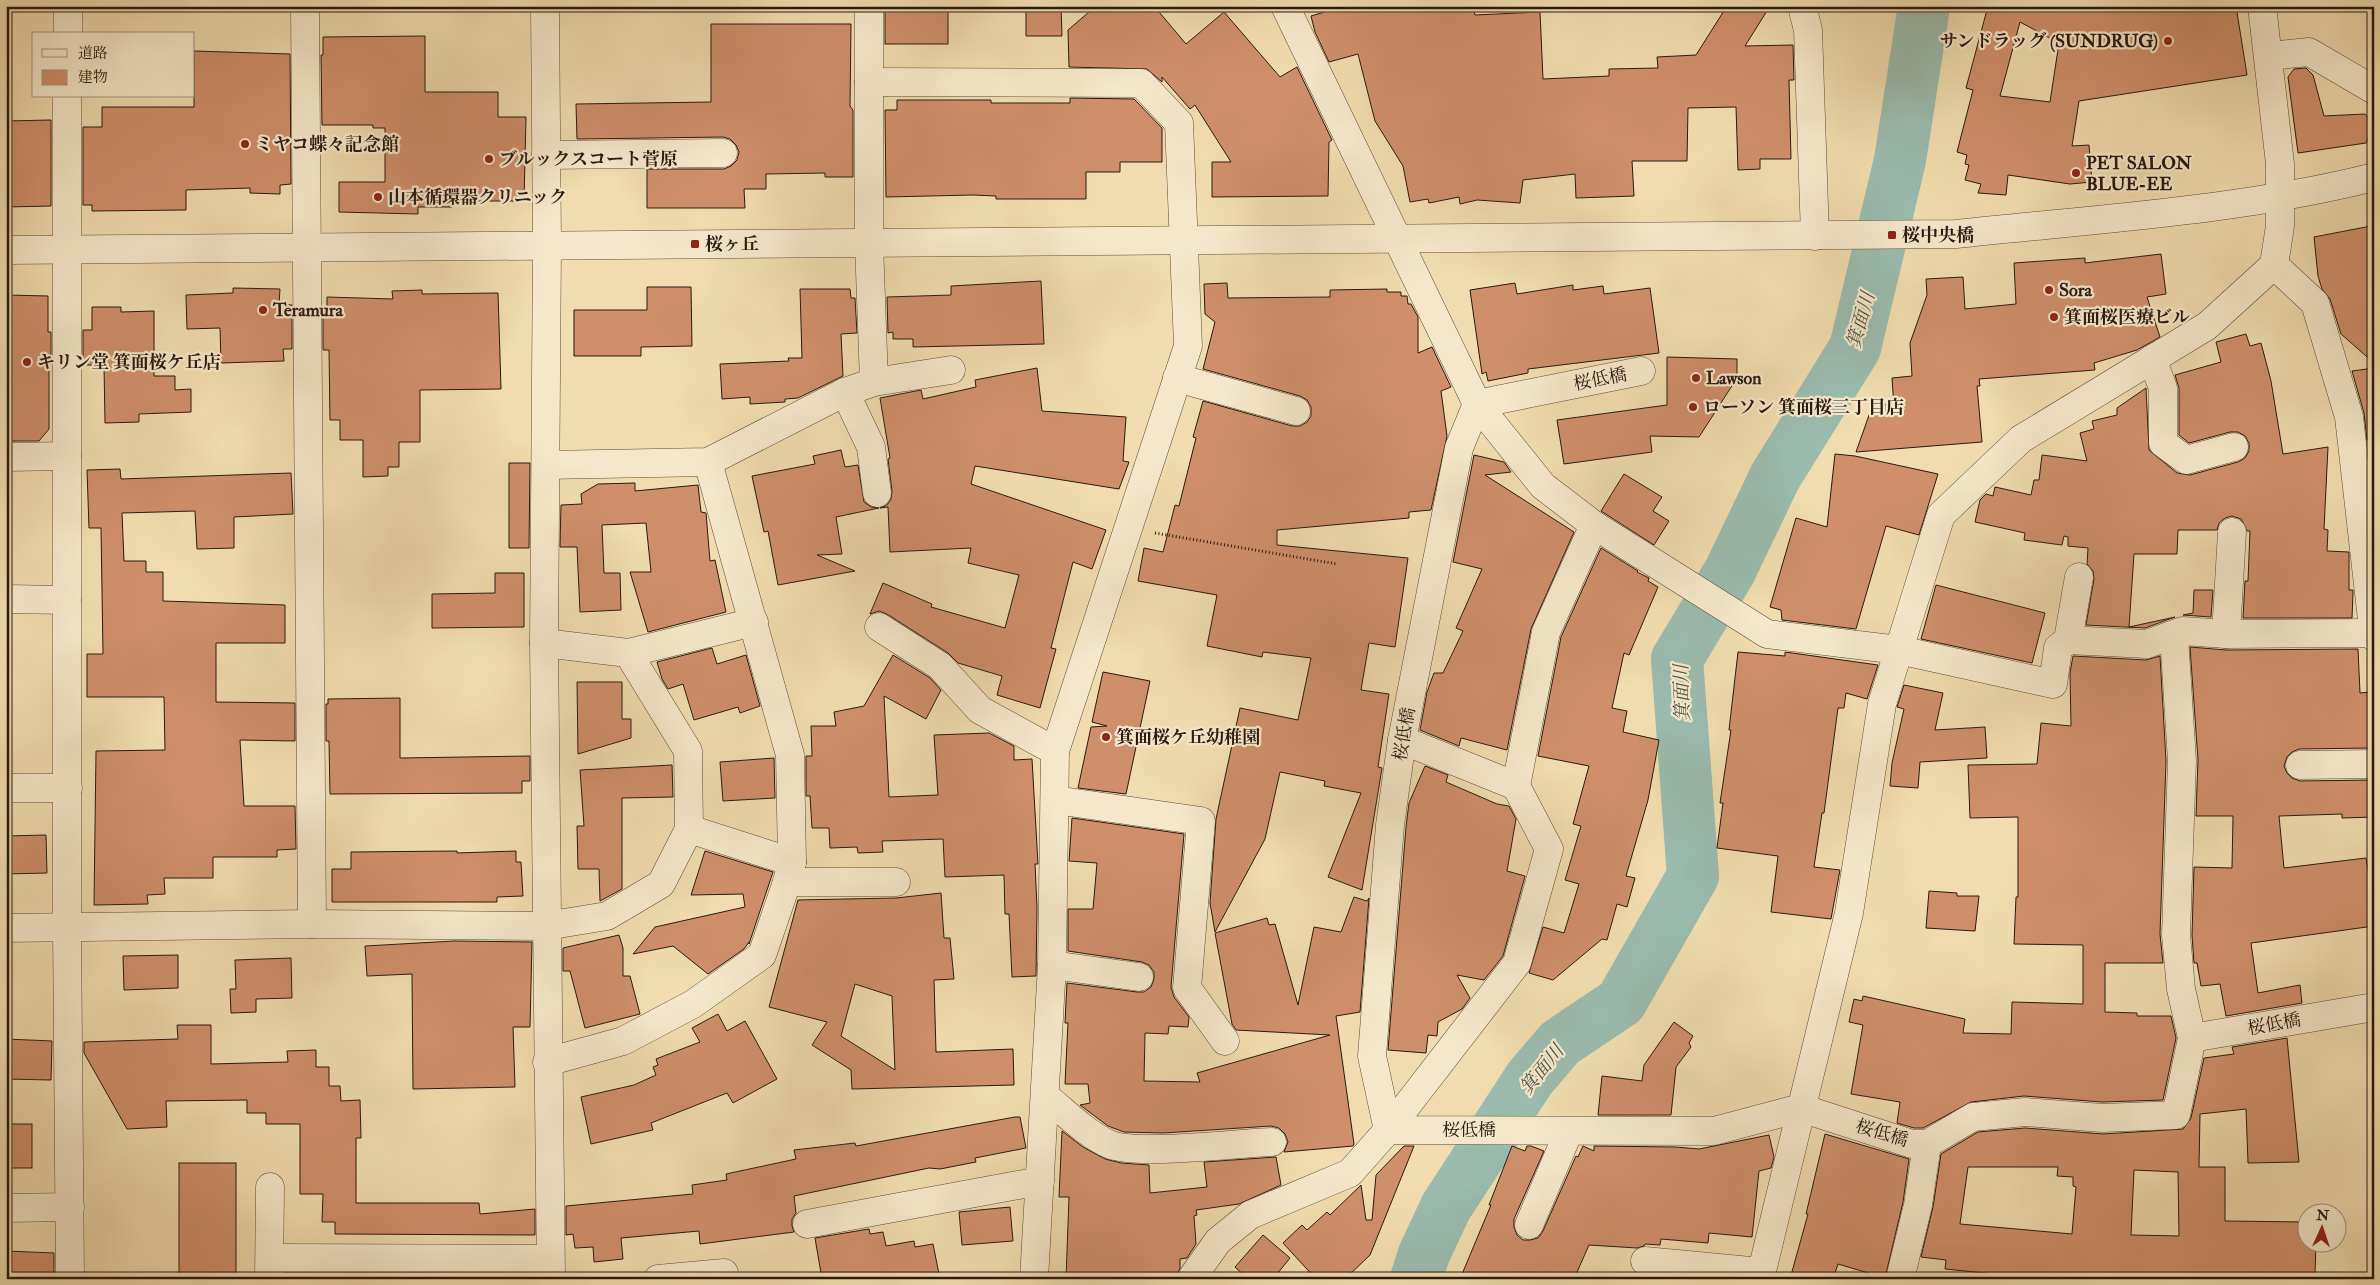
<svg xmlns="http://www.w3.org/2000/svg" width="2380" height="1285" viewBox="0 0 2380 1285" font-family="'IM FELL Double Pica','Noto Serif JP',serif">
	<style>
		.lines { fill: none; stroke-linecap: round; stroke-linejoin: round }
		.river { stroke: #9abbae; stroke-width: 52 }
		.building { fill: #cf8f6b; stroke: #2a1910; fill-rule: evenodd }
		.minor-casing { stroke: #5c4a38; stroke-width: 29 }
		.path { stroke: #2a1910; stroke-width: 3; stroke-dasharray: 1 2.5; stroke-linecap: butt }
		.minor { stroke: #f5e8ca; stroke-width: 28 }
		.poi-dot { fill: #8f2418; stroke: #f5e8ca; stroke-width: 2 }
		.labels { text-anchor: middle; stroke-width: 4.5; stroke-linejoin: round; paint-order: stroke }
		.poi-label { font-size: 18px; font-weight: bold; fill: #2a1910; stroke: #f5e8ca; text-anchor: start }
		.street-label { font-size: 18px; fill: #2a1910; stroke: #f5e8ca }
		.water-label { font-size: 19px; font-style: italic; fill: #515247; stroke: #f5e8ca }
	</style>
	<rect width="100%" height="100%" fill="#f0dcae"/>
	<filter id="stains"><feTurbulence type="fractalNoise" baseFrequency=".004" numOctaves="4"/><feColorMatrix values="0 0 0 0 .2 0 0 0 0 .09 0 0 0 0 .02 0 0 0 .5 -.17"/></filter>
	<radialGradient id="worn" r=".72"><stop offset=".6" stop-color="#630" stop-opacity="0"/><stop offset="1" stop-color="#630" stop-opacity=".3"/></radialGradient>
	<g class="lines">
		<!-- river -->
		<path class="river" d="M1416 1279 1424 1254 1446 1207 1530 1078 1560 1043 1621 1002 1693 876 1677 659 1730 571 1775 477 1855 348 1900 160 1924 6"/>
	</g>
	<!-- building -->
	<g class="building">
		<rect x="885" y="6" width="63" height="38"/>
		<path d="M1026 6H1061L1062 36H1026Z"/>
		<path d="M1096 6H1154L1186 44 1224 12 1280 77 1297 67 1332 140 1329 142 1328 196 1212 197V162H1231L1195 105 1190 109 1162 77V82L1147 69 1069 67 1068 30Z"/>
		<path d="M1345 6H1473L1475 15 1540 12 1543 79 1609 76V69L1658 68 1657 57 1696 55 1727 6H1770L1745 46 1793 45 1794 80H1789L1791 159H1760V169L1738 170 1736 107 1688 108 1687 161H1632L1634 196 1576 198 1575 174 1523 180 1520 203 1477 200 1460 204 1459 197 1429 203 1428 199 1410 202 1403 166 1375 121 1358 54 1329 62 1315 32 1311 16Z"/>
		<path d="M1988 6H2236L2247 75 2079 101 2072 146 2089 145 2092 182 2070 184 2008 175 2006 195 1978 193 1981 184 1965 180 1969 165 1965 164 1967 155 1957 152 1973 90 1966 88ZM2020 22 2059 43 2050 102 2000 96Z"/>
		<path d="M711 24H851L850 106 853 110V177H825V173L766 174V189H744L745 208H647V169H724L731 166 737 160 739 152 736 145 730 139 723 137 577 139 576 104 711 102Z"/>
		<path d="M425 36V92H498V117H526L524 201H452V207H418V214L339 212V182H385V128H373V125H322L321 55H323V37Z"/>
		<path d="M194 51 290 54 291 184 280 185V194L250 193V188L186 190V210L92 211V205H83V127H102V107H194Z"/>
		<path d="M2306 68 2313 75 2324 116 2365 114 2374 125 2366 143 2298 153 2288 77 2294 69Z"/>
		<path d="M1070 98 1134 99 1162 128V162H1120V172H1086V199H996V196L973 195 886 197 885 110H897V100H991V103H1070Z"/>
		<path d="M51 120V206L6 207V121Z"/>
		<path d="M2371 226 2374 296V363L2341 334 2330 299 2322 289 2318 276 2314 237Z"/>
		<path d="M2161 254 2166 294 2147 297 2160 337 2137 350 2094 363 2095 370 1979 379 1980 386H1977L1982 442 1856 452 1874 401 1894 407 1892 378 1912 376 1910 343 1927 295 1926 279 1963 277 1965 309 2016 304 2014 263 2085 258V263Z"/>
		<path d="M1041 281 1044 344 913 347V339H893V332L888 333 887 297 951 295V286Z"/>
		<path d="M1227 283 1228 298 1330 297V290L1387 289V292H1401V296H1407L1408 304H1411L1418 317V353L1432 347 1451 387 1441 391 1447 436 1431 510 1409 512V518L1277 530V545L1408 558 1395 647 1369 643 1361 690 1389 694 1378 767 1382 768 1362 890 1328 877 1361 793 1324 786 1325 781 1280 772 1265 839 1215 932 1210 903 1216 819 1240 708 1298 720 1311 658 1263 652 1262 657 1207 646 1217 595 1138 581 1144 548 1163 552 1175 505 1179 506 1196 438 1193 437 1203 401 1292 426H1300L1307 422 1311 416V407L1307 400 1300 396 1203 369 1215 322 1205 314 1204 284Z"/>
		<path d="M1515 283 1517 294 1573 285V290L1603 286 1604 294 1650 288 1659 353 1528 369V373L1488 381 1486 372 1482 374 1470 290Z"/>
		<path d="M647 287H691L692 346 641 347V356H574V310H647Z"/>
		<path d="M233 288 280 289 279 304 292 305V349H283L284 361 221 363 220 328 187 329 186 295 233 293Z"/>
		<path d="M800 289H850L851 298H855L857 333 841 334 843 376 798 398 785 399V402L750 404V397L722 399 720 364 789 361 788 358H802Z"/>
		<path d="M422 290V294L498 293 501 389 420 390V442H399V467H388V476L363 477V440H340V420H330L329 350H323V307L327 308V297L393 299 392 291Z"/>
		<path d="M6 295 48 296V332H51V364H49V429L39 441H6Z"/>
		<path d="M92 307H121V312L154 311V376H175V390L191 389V412L139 414V422L105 423 104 365H83V330H92Z"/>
		<path d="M2246 334 2250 346 2261 343 2271 381 2283 454 2328 447 2324 529 2328 530 2327 551 2349 552V590H2353V593L2352 618H2243L2245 581H2248L2250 531H2247L2241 519 2232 516 2225 518 2219 523 2217 530H2178L2177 554H2134L2129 627 2175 617 2145 628 2086 625 2094 579 2093 571 2087 564 2088 548 2068 546V537L2064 536 2062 545 2024 540 2025 533 1975 522 1980 500 1986 494 1993 496 1995 487 2031 495 2034 480H2039L2042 455 2087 461 2080 433 2094 429 2092 421 2117 415V408L2146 388 2149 450 2177 473 2190 475 2238 462 2245 458 2249 451V443L2245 436 2238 432H2230L2189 443 2179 435V388L2175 375 2221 362 2216 342Z"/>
		<path d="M1667 357 1737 359V378L1699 437 1650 436 1652 452 1564 464 1557 420 1667 405Z"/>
		<path d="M1037 368 1042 411 1126 417 1123 461 1129 462 1119 489 975 466 971 484 1106 530 1092 569 1073 562 1051 648 1056 649 1040 708 997 695 1002 676 958 663 948 653 887 614 879 611 870 614 883 583 932 604 931 607 1005 628 1019 575 968 563 971 548 890 552 888 507 880 508 887 505 891 499 892 491 888 459 890 458 880 398 921 390 923 399 976 387 975 380Z"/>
		<path d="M2374 368V440H2367L2364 413 2352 371Z"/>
		<path d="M841 450 845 467 858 465 864 502 871 507 879 508 836 517 842 554 817 555 855 571 778 585 768 531 764 532 752 476 815 464 813 456Z"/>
		<path d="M1835 454 1855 456 1938 474 1919 535 1886 526 1856 629 1782 620 1781 610 1770 607 1796 518 1827 527Z"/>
		<path d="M1474 455 1504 462 1511 472 1485 475 1574 532 1531 629 1507 750 1461 738 1459 746 1420 730 1427 692 1434 673H1443L1463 631 1456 628 1482 569 1453 562Z"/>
		<path d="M509 463H530L529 548H509Z"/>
		<path d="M120 469 121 479 291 473 293 514 234 517V548L197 549 195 511 122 513 124 561H146V572H163V601L285 605V643H216V702L295 703V741L240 740 244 806H295L296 849 277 850V857H213V878H164L165 894 147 895 148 904 94 905 96 751 165 750 164 697H87V654H103L101 528H89L87 470Z"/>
		<path d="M1624 474 1662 497 1653 511 1669 521 1654 545 1601 511Z"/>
		<path d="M635 483V491L698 485 701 512 706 513 710 561 715 560 726 612 648 632 630 572H651L646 523 602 525 604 573H620L621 610 580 612 577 547H560L561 505 582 504 581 494 598 484Z"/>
		<path d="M1601 548 1638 571 1637 572 1649 578 1648 581 1658 587 1629 655 1624 653 1612 708 1627 711 1623 732 1659 740 1648 800 1626 876 1635 878 1627 907 1617 904 1607 940 1602 939 1553 980 1529 973 1543 927 1564 933 1579 884 1565 880 1581 826 1573 824 1589 766 1538 756 1561 637Z"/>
		<path d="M495 573H524V627L432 628V594L495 593Z"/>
		<path d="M1936 585 2045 613 2032 663 1921 639Z"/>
		<path d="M2194 590H2213L2211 617 2183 615 2193 613Z"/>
		<path d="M2190 647 2226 650 2358 649 2360 693 2371 692 2372 719H2369L2371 748 2299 749 2292 752 2287 757 2284 766 2287 773 2292 778 2300 781 2374 780V817L2342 818V814L2279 816 2284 868 2366 858 2371 887H2374V926L2251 943 2258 993 2300 985 2302 1003 2226 1016 2220 984 2201 986 2197 963H2194L2192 935 2194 867 2232 868 2233 816H2196L2198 760Z"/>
		<path d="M712 648 717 664 746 655 760 706 740 713 738 707 694 720 683 684 668 689 662 679 657 662Z"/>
		<path d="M1738 652 1785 656V652L1878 665 1867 699 1846 693 1844 708H1838L1824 813H1822L1814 867 1840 870 1831 919 1771 912 1778 856 1717 848 1723 803H1720L1731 730H1729Z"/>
		<path d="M893 655 930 678 941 690 926 719 884 696 889 797 938 795 934 735 989 733 1014 746V760L1032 759 1038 864H1035L1037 908 1036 976 1012 977 1009 914H1005L1004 875 945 877 943 839 882 841 883 852 858 853 857 847 830 848 829 828H812L810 796H806V756H812L811 726H836L834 712 864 706Z"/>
		<path d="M2073 656 2146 660 2160 656 2166 761 2160 934 2163 963H2105V1012L2137 1013V1016H2171L2176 1038 2163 1100 2102 1102 2024 1096 1971 1102 1923 1128H1914L1897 1123 1900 1102 1851 1094 1863 1025 1849 1022 1854 999 1862 1001 1863 996 1965 1019 1963 1033 2011 1034 2012 1002 2083 1004V945L2014 944 2016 897H2018V817L1970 818 1968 765 2037 764 2041 723 2071 726 2070 673Z"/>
		<path d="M1103 672 1150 681 1126 794 1078 788 1091 727 1107 726 1092 722Z"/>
		<path d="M577 682H622V719H631V738L578 754Z"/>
		<path d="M1904 685 1943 693 1935 730 1985 727 1987 758 1920 762 1918 788 1890 786 1892 763 1904 709 1897 707Z"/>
		<path d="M400 698V758L530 756V781H522V793L330 794 329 741H326V704H328V699Z"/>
		<path d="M774 758 775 798 723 801 720 762Z"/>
		<path d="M672 765 673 797 622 798V889L600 901 599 869H578L577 826H584L580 770Z"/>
		<path d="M1425 766 1448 775 1446 782 1497 804 1509 806 1516 819 1507 871 1525 876 1503 956 1484 980 1457 975 1470 998 1462 1009 1438 1022 1437 1036 1428 1035 1426 1053 1388 1050 1406 827 1409 803Z"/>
		<path d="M1072 818 1184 834 1171 987 1174 997 1189 1017 1188 1027 1169 1026 1168 1034 1145 1033 1144 1081 1200 1082 1197 1073 1330 1035 1236 1030 1232 1024 1215 933 1267 918 1269 925 1275 924 1298 1005 1314 927 1341 932 1354 897 1367 901 1369 898 1360 1012 1336 1016 1354 1144 1353 1146 1284 1152 1288 1142 1285 1134 1279 1128 1271 1126 1163 1133 1124 1132 1108 1126 1080 1105 1090 1103 1088 1084H1065L1068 1023H1065L1067 983 1137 992H1144L1151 987 1154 979V972L1149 965 1142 962 1068 951V909H1093L1097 863 1069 861Z"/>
		<path d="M46 835 47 873 6 874V836Z"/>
		<path d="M457 851V853L516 851V862H521L523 896 497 897V902H332V869H351V852Z"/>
		<path d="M705 851 773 872 749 944V942L744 949 708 974 673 946 633 954 655 927 745 907 743 894 691 895Z"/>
		<path d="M1929 891 1957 893V896H1979L1975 931 1926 928Z"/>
		<path d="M941 893 944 938H950L954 979 934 980 936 1052 1013 1049 1014 1085 852 1089 851 1070 812 1045 827 1022 769 1007 798 900 896 898ZM855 984 892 996 895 1070 841 1036Z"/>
		<path d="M619 935 623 948V976H630L640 1014 585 1028 570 971H563V948Z"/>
		<path d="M454 941 532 942 530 1027H513L515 1087 413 1089 412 974 367 976 365 946Z"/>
		<path d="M178 955V988L124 990 123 956Z"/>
		<path d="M291 958 292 998 256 999V1012L231 1013 230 989H236L235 960Z"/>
		<path d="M718 1014 727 1031 745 1021 777 1079 733 1103 727 1093 651 1123 653 1130 591 1144 581 1097 634 1085 656 1075 653 1067 658 1065 656 1059 700 1042 692 1028Z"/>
		<path d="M1674 1022 1693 1036 1689 1043 1691 1047 1676 1067 1671 1115H1598L1602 1076 1642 1081 1644 1065Z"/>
		<path d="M177 1025H211V1064L288 1062 287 1051 316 1050V1067H329V1086H340L341 1101 360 1100 361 1138H356V1203H479L480 1214 535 1209V1235L335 1234V1222H322L323 1194H300V1124H266V1113H247V1100L166 1101 167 1127 127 1129 84 1053V1042L178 1039Z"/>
		<path d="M2287 1038 2299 1162 2248 1163 2246 1109 2200 1114 2199 1167H2225V1221L2308 1222V1242H2316L2315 1274H2296V1279H2045L1945 1269 1946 1260 1921 1257 1933 1207 1941 1154 1978 1132 2025 1128 2103 1134 2183 1129 2191 1118 2204 1058 2234 1054 2232 1047ZM1968 1167H2058L2057 1176 2073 1177V1186L2076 1187 2072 1234 1960 1224ZM2134 1170 2178 1172 2179 1236 2131 1235Z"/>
		<path d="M6 1039 52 1041 51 1080 6 1079Z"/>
		<path d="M1015 1117H1020L1026 1148 975 1158 976 1162 940 1169 929 1168 794 1196 796 1213 792 1219V1226L794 1232 700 1244 699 1231 621 1238 623 1259 594 1262 593 1247 575 1248 573 1234 566 1235V1206L693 1194 692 1185 727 1180 726 1174 796 1159 794 1150 855 1143 856 1146Z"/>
		<rect x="6" y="1124" width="26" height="44"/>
		<path d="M1062 1131 1083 1147 1105 1159 1121 1163 1149 1165 1150 1193 1207 1187 1204 1162 1276 1157 1281 1185 1239 1204 1196 1210 1197 1215 1194 1216 1196 1244 1187 1258 1180 1259V1268L1176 1279H1066L1069 1197H1059Z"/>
		<path d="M1825 1134 1909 1159 1903 1202 1885 1278 1838 1264 1833 1279H1790L1808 1214H1806Z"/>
		<path d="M1769 1135 1774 1157 1771 1168 1759 1171 1752 1237 1709 1233 1708 1243 1661 1239 1660 1245 1645 1244 1644 1246 1637 1248 1589 1245 1574 1279H1460L1491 1205H1489L1512 1146 1525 1151 1527 1146H1531L1544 1151 1514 1219V1227L1517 1235 1523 1240H1530L1538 1238 1543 1231 1576 1156 1578 1157 1583 1146 1594 1151V1146L1676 1147 1699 1149Z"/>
		<path d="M1404 1146H1414L1370 1255 1345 1279H1316L1283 1243 1302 1225 1307 1230 1327 1212 1330 1215 1361 1185 1366 1220H1372L1376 1175Z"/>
		<rect x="179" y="1163" width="57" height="116"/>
		<path d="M1010 1207 1013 1241 962 1245 959 1212Z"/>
		<path d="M869 1229 870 1234 883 1232 886 1246 914 1241 915 1247 933 1244 940 1279H822L815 1238Z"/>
		<path d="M1263 1235 1290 1258 1273 1279H1248L1235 1267Z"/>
		<path d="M6 1251 54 1253V1279H6Z"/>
	</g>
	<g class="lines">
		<defs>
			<g id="minor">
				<path d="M305 6 312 924"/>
				<path d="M545 6 547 245 544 643 551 1279"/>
				<path d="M869 6V243L874 382"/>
				<path d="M1285 6 1477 404 1543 486 1594 525 1767 634 1899 650 2053 684 2058 648 2068 640 2079 577"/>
				<path d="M1802 6 1808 30 1815 236"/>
				<path d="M68 34V6"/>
				<path d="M2269 56 2309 52 2374 90"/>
				<path d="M869 82 1141 83 1179 123 1188 346 1055 751 1052 965 1034 1279"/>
				<path d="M67 96V927L70 1279"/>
				<path d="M546 155 723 153"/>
				<path d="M6 250 1956 234C2094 219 2239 211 2374 177"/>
				<path d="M2274 265 2315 303 2349 417 2374 637"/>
				<path d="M2152 359 2163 388V443L2186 460 2234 447"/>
				<path d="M1641 371 1477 404 1459 448 1402 740 1390 825 1372 1056 1388 1130 1714 1131 1801 1108 1912 1144H1927L1973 1117 2025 1112 2102 1118 2176 1115 2192 1038 2374 1007"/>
				<path d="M1177 378 1296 411"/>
				<path d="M845 392 871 447 877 493"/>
				<path d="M6 457 67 456"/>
				<path d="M546 465 708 462 845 392 874 382 951 370"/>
				<path d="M6 599 67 600"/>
				<path d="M879 627 940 666 980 710 1055 751"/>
				<path d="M2226 634 2232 532"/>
				<path d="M2174 636 2182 761 2176 935 2181 989 2192 1038"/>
				<path d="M2068 640 2147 644 2183 631 2226 634 2374 633"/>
				<path d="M544 643 628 653 754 622"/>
				<path d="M1402 740 1516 786"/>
				<path d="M2300 765 2374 764"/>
				<path d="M6 788H68"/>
				<path d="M1055 800 1201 821 1187 988 1225 1041"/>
				<path d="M689 829 792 862"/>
				<path d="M787 882H896"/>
				<path d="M6 928 312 924 546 926 607 916 661 884 689 829 688 751 628 653"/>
				<path d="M1052 965 1139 977"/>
				<path d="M547 1062 623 1041 693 1004 762 955 787 882 792 862 790 755 708 462"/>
				<path d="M1045 1096C1065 1112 1085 1133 1109 1144 1134 1156 1239 1143 1272 1142"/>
				<path d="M6 1208 70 1207"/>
				<path d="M807 1224 1040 1181"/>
				<path d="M1529 1225 1569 1131"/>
				<path d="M270 1258 550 1259"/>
				<path d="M1645 1261 1761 1272"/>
				<path d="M269 1279 270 1187"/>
				<path d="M658 1279 724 1273"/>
				<path d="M1191 1279 1218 1241 1250 1215 1350 1173 1388 1130 1517 963 1549 849 1516 786 1546 632 1594 525"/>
				<path d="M1760 1279 1849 913 1882 704 1941 515 2021 439 2207 326 2274 265 2280 226V164L2262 6"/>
				<path d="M1900 1279 1918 1205 1927 1144"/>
			</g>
		</defs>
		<!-- minor casing -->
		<use href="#minor" class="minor-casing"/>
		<!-- path -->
		<path class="path" d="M1155 533 1337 564"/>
		<!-- minor -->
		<use href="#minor" class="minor"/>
	</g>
	<!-- markers -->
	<g class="poi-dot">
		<circle cx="2168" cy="41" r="5"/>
		<circle cx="245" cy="144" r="5"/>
		<circle cx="489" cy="159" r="5"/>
		<circle cx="2076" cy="173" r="5"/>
		<circle cx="378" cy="197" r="5"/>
		<rect x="1887" y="230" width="10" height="10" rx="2.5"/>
		<rect x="690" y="239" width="10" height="10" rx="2.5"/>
		<circle cx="2049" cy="290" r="5"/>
		<circle cx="263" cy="310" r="5"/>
		<circle cx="2054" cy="317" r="5"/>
		<circle cx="27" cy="362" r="5"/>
		<circle cx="1696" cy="378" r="5"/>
		<circle cx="1693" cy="407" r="5"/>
		<circle cx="1106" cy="737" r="5"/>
	</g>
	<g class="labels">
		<!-- poi labels -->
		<g class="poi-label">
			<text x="2158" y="47" text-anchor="end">サンドラッグ (SUNDRUG)</text>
			<text x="255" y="150">ミヤコ蝶々記念館</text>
			<text x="499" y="165">ブルックスコート菅原</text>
			<text x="2086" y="169">PET SALON<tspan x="2086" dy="21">BLUE-EE</tspan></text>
			<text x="388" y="203">山本循環器クリニック</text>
			<text x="1902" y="241">桜中央橋</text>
			<text x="705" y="250">桜ヶ丘</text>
			<text x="2059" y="296">Sora</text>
			<text x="273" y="316">Teramura</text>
			<text x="2064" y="323">箕面桜医療ビル</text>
			<text x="37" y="368">キリン堂 箕面桜ケ丘店</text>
			<text x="1706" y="384">Lawson</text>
			<text x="1703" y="413">ローソン 箕面桜三丁目店</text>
			<text x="1116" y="743">箕面桜ケ丘幼稚園</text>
		</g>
		<!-- street labels -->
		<g class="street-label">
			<text transform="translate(1600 379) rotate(-11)" y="6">桜低橋</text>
			<text transform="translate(1404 734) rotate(-80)" y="6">桜低橋</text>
			<text transform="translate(2274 1024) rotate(-10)" y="6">桜低橋</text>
			<text x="1469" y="1136">桜低橋</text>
			<text transform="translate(1882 1133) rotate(17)" y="6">桜低橋</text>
		</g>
		<!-- water labels -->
		<g class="water-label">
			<text transform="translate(1860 320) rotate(-74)" y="7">箕面川</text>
			<text transform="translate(1681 693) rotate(-92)" y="7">箕面川</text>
			<text transform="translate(1541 1069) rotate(-51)" y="7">箕面川</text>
		</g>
	</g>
	<!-- margin -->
	<rect width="2380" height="1285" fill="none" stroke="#f0dcae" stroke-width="25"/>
	<rect x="8" y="8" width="2365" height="1270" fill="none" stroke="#2a1910" stroke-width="2.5"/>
	<rect x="12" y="12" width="2355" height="1260" fill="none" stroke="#2a1910"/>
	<!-- legend -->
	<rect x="32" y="32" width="162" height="65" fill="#f5e8ca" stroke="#a49580"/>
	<rect x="42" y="49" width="25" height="8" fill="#f5e8ca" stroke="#a49580"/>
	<text x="78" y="58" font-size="15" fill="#2a1910">道路</text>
	<rect x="42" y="70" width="25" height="15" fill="#cf8f6b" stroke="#a49580"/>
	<text x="78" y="82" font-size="15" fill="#2a1910">建物</text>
	<!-- north arrow -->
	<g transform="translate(2322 1228) rotate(3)"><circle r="24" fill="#f5e8ca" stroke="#a49580"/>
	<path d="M0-4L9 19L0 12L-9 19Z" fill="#8f2418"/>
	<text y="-8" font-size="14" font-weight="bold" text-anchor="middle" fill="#2a1910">N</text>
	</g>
	<rect width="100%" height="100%" filter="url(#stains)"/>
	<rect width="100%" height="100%" fill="url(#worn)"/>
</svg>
